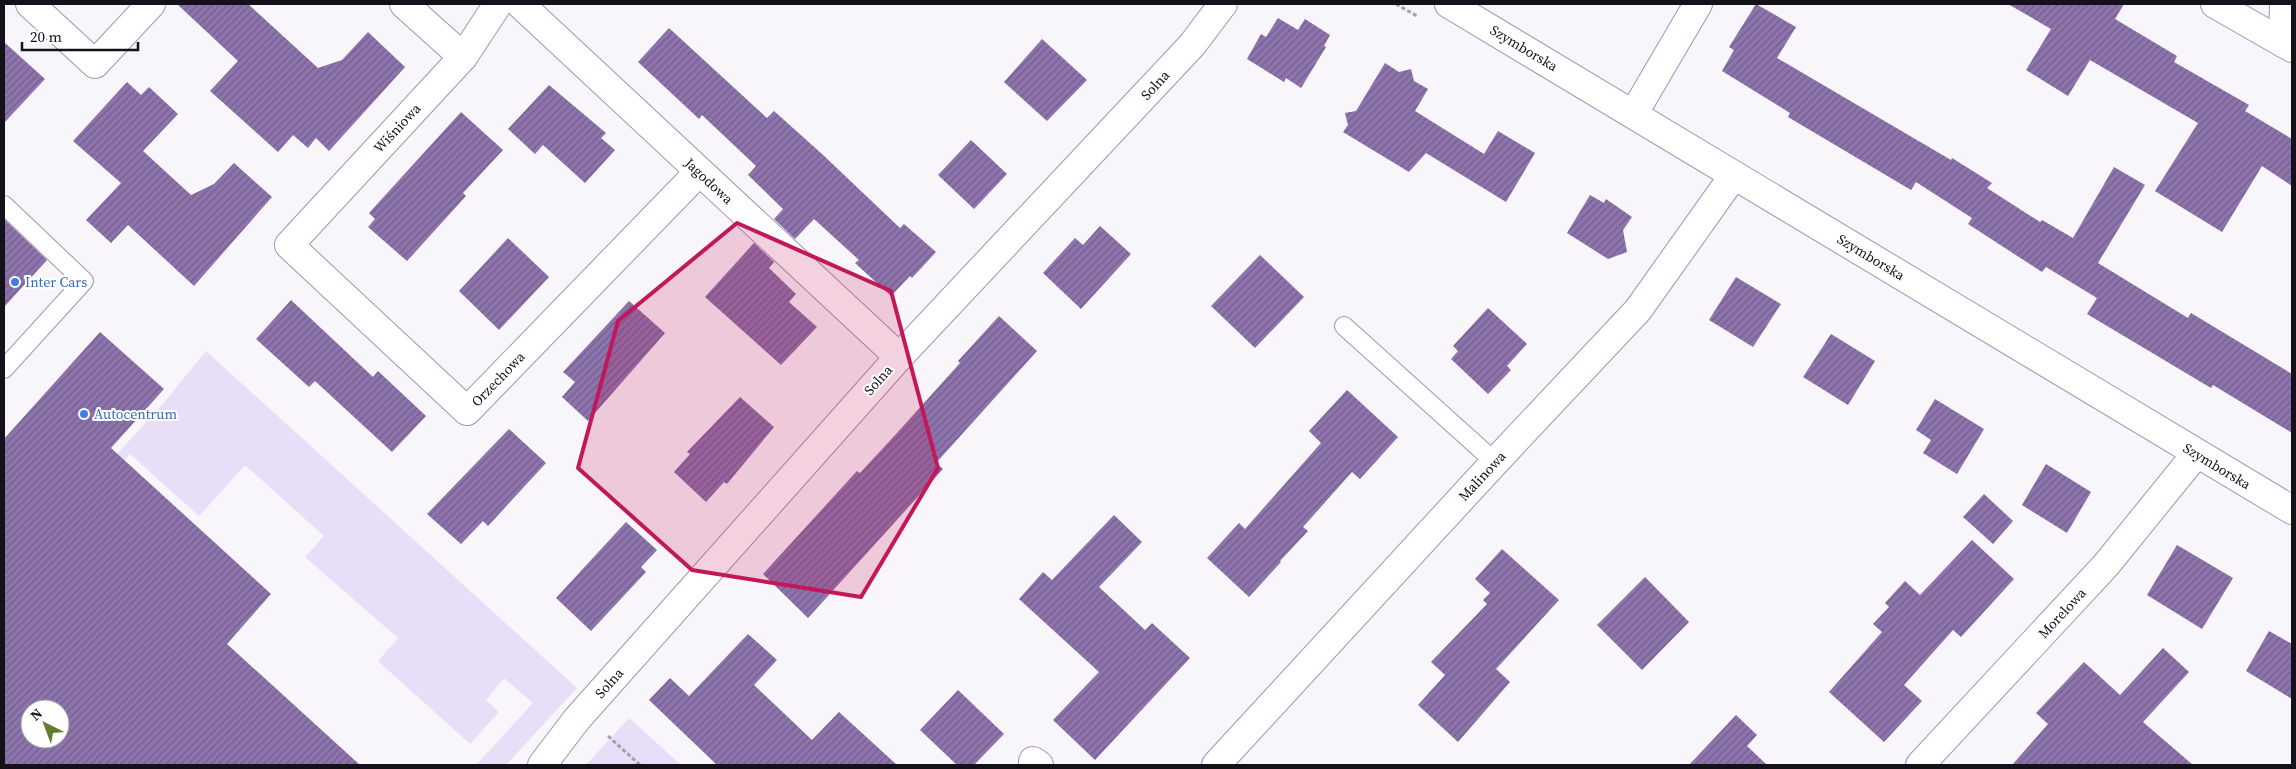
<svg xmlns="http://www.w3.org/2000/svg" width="2296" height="769" viewBox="0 0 2296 769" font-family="'Source Serif 4',serif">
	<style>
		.green { fill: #e9def7 }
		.building { fill: url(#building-hatch); fill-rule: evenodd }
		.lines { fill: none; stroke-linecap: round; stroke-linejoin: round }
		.lane-casing { stroke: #a196b0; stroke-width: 20 }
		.street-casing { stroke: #a196b0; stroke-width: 30 }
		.secondary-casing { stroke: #a196b0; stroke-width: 30 }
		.path { stroke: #a3a0a7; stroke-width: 3; stroke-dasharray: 4 2.5; stroke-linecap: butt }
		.lane { stroke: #fff; stroke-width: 18 }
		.street { stroke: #fff; stroke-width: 28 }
		.secondary { stroke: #fff; stroke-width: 28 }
		.marked { fill: #c2185b; fill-opacity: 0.2; stroke: #c2185b; stroke-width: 4; stroke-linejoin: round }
		.shop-dot { fill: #3f7fe0; stroke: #fff; stroke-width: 2 }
		.labels { text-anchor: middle; stroke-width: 4; stroke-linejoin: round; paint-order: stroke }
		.street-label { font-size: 14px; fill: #15111b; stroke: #fff }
		.shop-label { font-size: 14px; fill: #366cbe; stroke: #fff; text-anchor: start }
	</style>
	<defs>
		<pattern id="building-hatch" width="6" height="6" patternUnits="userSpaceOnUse" patternTransform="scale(1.25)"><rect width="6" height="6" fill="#8d74ac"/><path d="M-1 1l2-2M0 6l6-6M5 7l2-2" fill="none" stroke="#725e8b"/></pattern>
	</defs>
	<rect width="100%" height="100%" fill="#f8f5fb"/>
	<!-- green -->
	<g class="green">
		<path d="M206 351 577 688 506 765H476L533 703 504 678 486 700 499 712 470 744 378 661 398 638 305 557 324 536 245 465 199 516 130 454 4 592V577L162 405Z"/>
		<path d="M629 718 681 765H586Z"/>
	</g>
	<!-- building -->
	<g class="building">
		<path d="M177 4H248L318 68 342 60 368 32 405 67 329 151 316 138 308 148 293 135 278 152 210 91 238 61Z"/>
		<path d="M1756 4 1796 27 1777 58 1951 160 1952 158 1992 183 1987 188 2040 222 2042 220 2073 238 2114 167 2145 185 2098 263 2188 318 2191 313 2292 374V433L2213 385 2211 388 2087 314 2097 298 2046 267 2042 272 1968 224 1972 218 1916 182 1911 190 1788 117 1790 113 1722 71 1734 50 1729 47Z"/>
		<path d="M2008 4H2124L2115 19 2177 56 2174 62 2249 105 2245 111 2292 139V186L2262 166 2222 232 2155 191 2198 123 2090 60 2068 96 2026 70 2051 29Z"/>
		<path d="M1278 18 1298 30 1305 19 1330 35 1324 46 1326 47 1301 88 1286 78 1284 82 1247 59 1261 34 1266 37Z"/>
		<path d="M669 28 767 118 774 111 822 154 900 228 904 224 936 252 912 278 910 276 891 296 855 263 859 260 814 219 795 239 774 219 783 209 748 175 756 166 702 115 699 119 638 62Z"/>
		<path d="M1042 39 1087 80 1047 121 1004 82Z"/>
		<path d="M4 42 45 79 4 123Z"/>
		<path d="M1385 63 1399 72 1411 69 1414 81 1428 89 1415 111 1484 154 1498 131 1535 153 1506 202 1426 153 1409 172 1343 132 1348 125 1345 113 1356 111Z"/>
		<path d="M127 82 141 95 149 87 178 114 143 151 191 195 214 184 234 163 272 197 194 286 128 225 111 243 86 220 121 183 73 141Z"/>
		<path d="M549 85 606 133 601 138 615 150 585 183 543 145 535 154 508 129Z"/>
		<path d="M461 112 503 150 463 193 466 196 407 261 368 227 375 219 369 213Z"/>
		<path d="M971 140 1007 174 974 209 938 175Z"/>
		<path d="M1590 195 1604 203 1606 199 1632 217 1623 230 1627 252 1608 259 1567 233Z"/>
		<path d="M4 219 47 260 4 307Z"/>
		<path d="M1100 226 1131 254 1081 309 1043 273 1075 238 1083 245Z"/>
		<path d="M508 238 549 277 499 330 459 291Z"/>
		<path d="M754 243 774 262 769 268 796 294 789 302 817 327 781 365 705 297Z"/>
		<path d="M1260 255 1304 297 1255 348 1211 306Z"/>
		<path d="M1736 277 1781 304 1753 347 1709 320Z"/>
		<path d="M291 300 373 377 378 371 426 416 392 452 315 381 309 387 256 339Z"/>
		<path d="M629 301 665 333 588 421 562 397 575 382 563 372Z"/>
		<path d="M1488 308 1527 344 1507 366 1511 370 1488 394 1451 359 1458 351 1453 346Z"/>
		<path d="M999 316 1037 351 936 463 943 469 808 618 763 574 857 471 860 473 897 433 960 363 958 361Z"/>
		<path d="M100 332 164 389 111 448 271 594 227 644 360 765H4V439ZM30 709H60V739H30Z"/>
		<path d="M1831 334 1875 361 1848 405 1803 377Z"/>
		<path d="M1347 390 1398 437 1360 479 1352 472 1303 527 1308 531 1280 561 1281 562 1249 597 1207 558 1239 523 1245 529 1321 443 1309 431Z"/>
		<path d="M740 397 774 427 727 484 724 482 706 502 674 472 690 454 687 452Z"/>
		<path d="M1935 399 1984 429 1957 474 1923 453 1931 440 1916 430Z"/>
		<path d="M509 429 546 463 488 526 483 521 461 544 427 514Z"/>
		<path d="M2046 464 2091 492 2067 533 2022 505Z"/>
		<path d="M1984 494 2013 521 1993 544 1963 517Z"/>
		<path d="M1114 515 1142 542 1099 587 1145 630 1152 623 1190 658 1095 760 1053 720 1099 672 1019 599 1043 572 1052 580Z"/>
		<path d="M626 522 657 550 641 567 646 572 591 631 556 598Z"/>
		<path d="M1972 540 2014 579 1961 637 1953 630 1904 685 1922 701 1884 742 1829 692 1882 632 1873 624 1889 607 1885 603 1905 581 1920 595Z"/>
		<path d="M2177 545 2233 578 2202 629 2147 595Z"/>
		<path d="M1502 549 1559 600 1496 669 1510 682 1458 742 1418 705 1445 675 1431 662 1487 604 1483 600 1490 593 1475 579Z"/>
		<path d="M1645 577 1689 622 1642 670 1597 625Z"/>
		<path d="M2269 631 2292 644V699L2246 671Z"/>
		<path d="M748 634 777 660 754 685 812 740 839 712 897 765H717L649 700 670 678 689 696Z"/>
		<path d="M2163 648 2189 672 2143 722 2193 765H2012L2048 724 2036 713 2084 662 2120 695Z"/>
		<path d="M958 690 1004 734 974 765H957L920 730Z"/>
		<path d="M1736 715 1757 735 1747 746 1767 765H1689Z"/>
	</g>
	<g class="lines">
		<defs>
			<g id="lane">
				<path d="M4 205 84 281 4 369"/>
				<path d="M1344 326 1495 462"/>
			</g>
			<g id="street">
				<path d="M30 4 95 64 151 4"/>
				<path d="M404 4 463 57"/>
				<path d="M498 4 463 57 289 245 467 411 699 172"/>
				<path d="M520 4 899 357"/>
				<path d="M2215 4 2292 48"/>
				<path d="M2283 43 2284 4"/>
				<path d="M1634 113 1698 4"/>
				<path d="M1033 761 1039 765"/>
				<path d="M542 765 577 719 899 357 1192 45 1223 4"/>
				<path d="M1216 765 1495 462 1638 310 1734 175"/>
				<path d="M1920 765 2106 565 2196 454"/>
			</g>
			<path id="secondary" d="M1449 4 2292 510"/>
		</defs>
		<!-- lane casing -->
		<use href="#lane" class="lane-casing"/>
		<!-- street casing -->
		<use href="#street" class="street-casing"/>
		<!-- secondary casing -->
		<use href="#secondary" class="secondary-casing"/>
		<!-- path -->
		<g class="path">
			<path d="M1396 4 1417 16"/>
			<path d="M608 736 640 765"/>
		</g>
		<!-- lane -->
		<use href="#lane" class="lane"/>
		<!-- street -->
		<use href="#street" class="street"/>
		<!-- secondary -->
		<use href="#secondary" class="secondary"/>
	</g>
	<!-- marked area -->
	<path class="marked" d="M737 223 891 291 938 468 861 597 692 570 578 468 618 321Z"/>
	<!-- markers -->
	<g class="shop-dot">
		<circle cx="15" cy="282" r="5"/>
		<circle cx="84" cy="414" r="5"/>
	</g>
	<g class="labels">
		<!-- street labels -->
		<g class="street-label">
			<text transform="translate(1524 48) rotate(31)" y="5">Szymborska</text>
			<text transform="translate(1155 85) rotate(-47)" y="5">Solna</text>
			<text transform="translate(397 128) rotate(-47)" y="5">Wiśniowa</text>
			<text transform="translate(709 181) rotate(43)" y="5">Jagodowa</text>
			<text transform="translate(1871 257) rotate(31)" y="5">Szymborska</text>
			<text transform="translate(498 379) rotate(-46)" y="5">Orzechowa</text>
			<text transform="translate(878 380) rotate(-48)" y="5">Solna</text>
			<text transform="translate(2217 466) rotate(31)" y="5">Szymborska</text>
			<text transform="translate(1482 476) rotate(-47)" y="5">Malinowa</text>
			<text transform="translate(2062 613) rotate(-47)" y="5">Morelowa</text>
			<text transform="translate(609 683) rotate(-48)" y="5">Solna</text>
		</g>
		<!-- shop labels -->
		<g class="shop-label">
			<text x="25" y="287">Inter Cars</text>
			<text x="94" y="419">Autocentrum</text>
		</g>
	</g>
	<!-- border -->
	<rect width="2296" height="769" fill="none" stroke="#15111b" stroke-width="10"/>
	<!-- north arrow -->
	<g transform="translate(45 724) rotate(318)"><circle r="24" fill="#ffffff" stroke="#a1a0a4"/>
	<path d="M0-4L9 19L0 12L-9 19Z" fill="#637c2f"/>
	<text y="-8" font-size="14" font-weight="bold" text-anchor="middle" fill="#15111b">N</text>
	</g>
	<!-- scale -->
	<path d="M22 42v8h116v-8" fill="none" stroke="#15111b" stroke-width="2.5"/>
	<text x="30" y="42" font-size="15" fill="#15111b" stroke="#ffffff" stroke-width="4" paint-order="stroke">20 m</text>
</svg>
